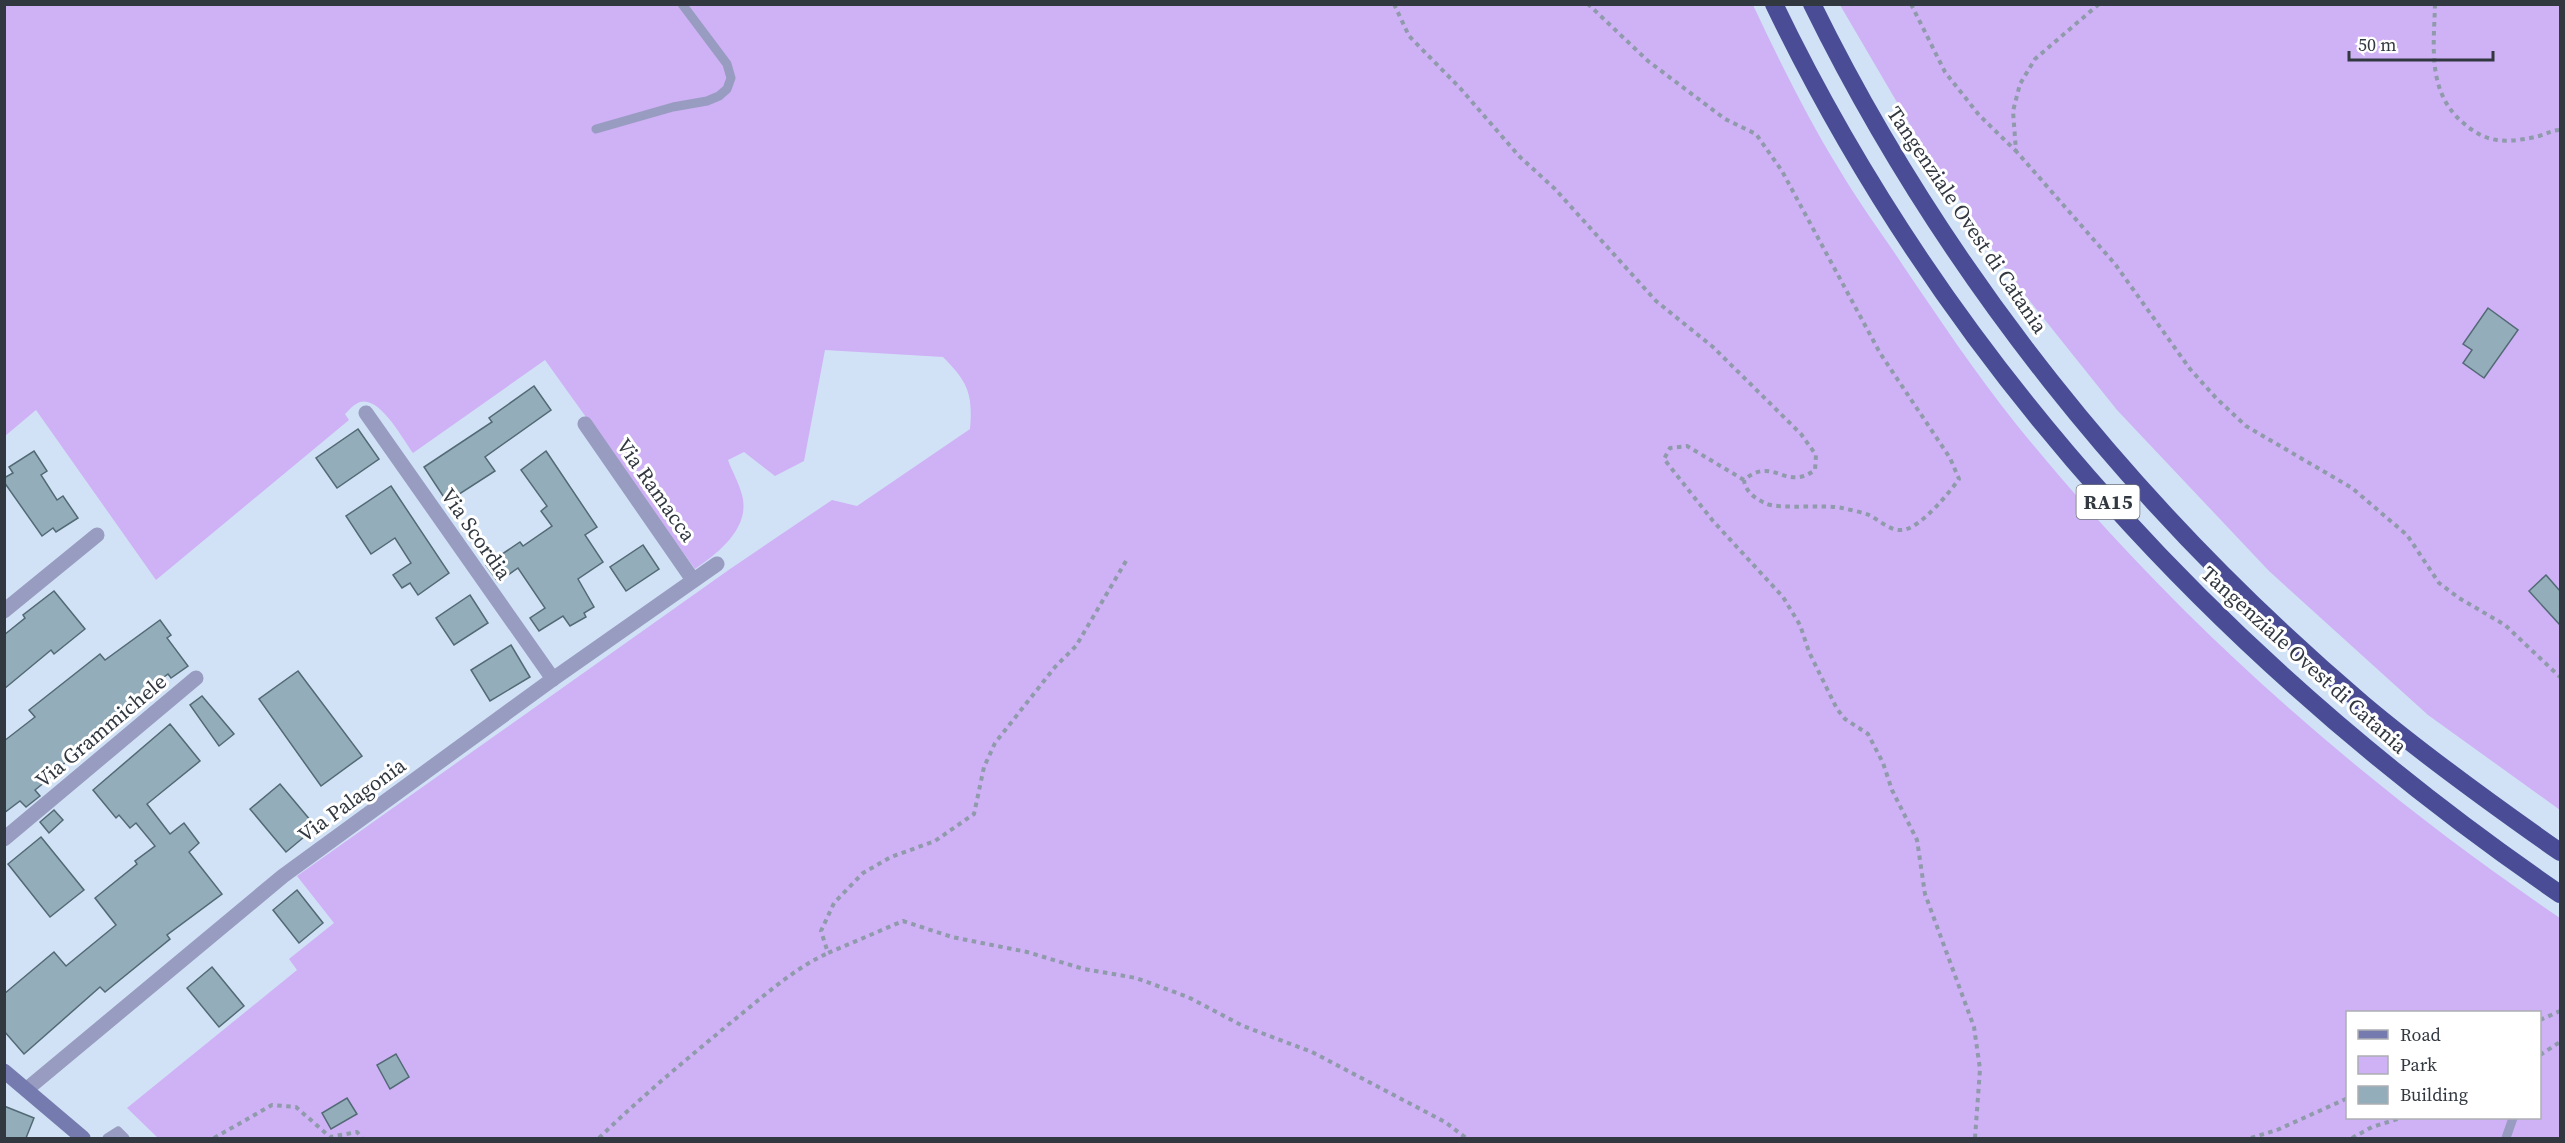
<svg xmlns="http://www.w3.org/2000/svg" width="2565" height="1143" viewBox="0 0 2565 1143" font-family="'Source Serif 4',serif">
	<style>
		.green { fill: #cfb1f6; fill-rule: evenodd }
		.building { fill: #94adba; stroke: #526a75; stroke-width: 1.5 }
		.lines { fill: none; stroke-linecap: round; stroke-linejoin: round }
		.path { stroke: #8f9baa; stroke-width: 4; stroke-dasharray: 4.5 4.5; stroke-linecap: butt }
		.lane { stroke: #989cc0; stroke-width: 9 }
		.street { stroke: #989cc0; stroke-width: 15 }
		.secondary { stroke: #757baf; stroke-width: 15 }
		.highway { stroke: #4a4d96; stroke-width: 18 }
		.labels { text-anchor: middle; stroke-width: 6; stroke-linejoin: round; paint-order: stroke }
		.shield { fill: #fff; stroke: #707479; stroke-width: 1.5 }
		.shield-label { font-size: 20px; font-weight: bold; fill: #323840 }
		.street-label { font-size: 21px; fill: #323840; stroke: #fff }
	</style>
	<rect width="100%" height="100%" fill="#d1e2f6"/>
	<!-- green -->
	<g class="green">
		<path d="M5 5H1753C1779 60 1807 117 1839 169 1859 203 1883 235 1904 267 1940 320 1976 374 2016 424 2171 616 2357 780 2560 918V1138H158L127 1108 297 970 289 959 334 923 297 876 730 569 832 500 857 506 970 429C973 394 968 382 943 357L825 350 804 461 775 476 744 452 728 460C732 471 739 483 742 495 751 528 718 553 695 569L545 360 413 453C402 438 380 396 360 402 354 404 349 410 345 414L349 420 156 580 36 410 5 436ZM2348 1012H2540V1118H2348Z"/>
		<path d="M1840 5H2560V810L2428 715 2269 571 2117 410 2013 280 1915 133Z"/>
	</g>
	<!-- building -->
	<g class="building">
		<path d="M2488 308 2518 330 2484 378 2463 363 2472 350 2463 344Z"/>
		<path d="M534 386 551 410 485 457 495 471 447 502 424 467 492 422 489 418Z"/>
		<path d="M358 429 379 459 337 488 316 458Z"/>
		<path d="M34 451 47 471 41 475 57 500 63 496 78 518 56 532 53 528 42 536 4 482V478L13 473 9 467Z"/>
		<path d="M546 451 597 527 585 535 603 562 578 579 594 607 584 613 586 617 570 626 563 616 539 631 530 618 545 608 518 568 498 582 486 565 520 542 523 546 552 526 541 511 547 506 521 470Z"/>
		<path d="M391 486 449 573 418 595 410 583 402 588 393 575 411 563 395 538 371 554 346 516Z"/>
		<path d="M643 545 659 569 626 591 610 567Z"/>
		<path d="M2546 575 2560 591V625L2529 591Z"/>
		<path d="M54 591 85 629 54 654 51 650 4 689V635L25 618 23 615Z"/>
		<path d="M470 595 488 623 454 645 436 618Z"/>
		<path d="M160 620 171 635 167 638 188 666 171 678 168 674 144 692 147 696 56 770 57 772 35 790 40 796 26 807 20 801 4 813V741L35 717 29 710 100 654 105 660Z"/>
		<path d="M511 645 530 677 490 701 471 670Z"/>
		<path d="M298 671 362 756 321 786 259 699Z"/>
		<path d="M202 696 234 734 219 746 190 705Z"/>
		<path d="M170 724 200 761 147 804 170 834 184 823 199 843 189 852 222 894 167 935 170 939 105 992 100 987 24 1054 4 1031V994L54 952 66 966 116 925 95 898 137 864 135 861 155 846 136 823 130 828 119 815 116 818 93 790Z"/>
		<path d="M280 784 316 827 286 852 250 809Z"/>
		<path d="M54 810 63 820 49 833 40 822Z"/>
		<path d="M41 837 84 890 50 917 8 864Z"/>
		<path d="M297 890 323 923 299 943 273 910Z"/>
		<path d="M212 967 244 1006 219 1027 187 988Z"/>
		<path d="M396 1054 409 1077 390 1089 377 1065Z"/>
		<path d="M347 1098 357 1114 331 1129 322 1113Z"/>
		<path d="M4 1106 34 1118 26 1138H4Z"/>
	</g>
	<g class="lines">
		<!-- path -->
		<g class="path">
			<path d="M1394 4 1409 36 1460 88 1519 156 1555 189 1656 301 1713 347 1801 434 1816 455 1815 470C1785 492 1773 455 1744 480 1745 491 1755 499 1765 503 1778 510 1824 504 1842 508 1851 510 1861 512 1869 515 1879 520 1890 531 1902 530 1920 529 1949 493 1959 479L1950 458 1880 353 1782 171 1756 134 1725 119 1648 61 1588 4"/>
			<path d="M1911 4 1945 72 1979 115 2016 151"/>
			<path d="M2099 4 2035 59 2020 84 2013 111 2016 151 2115 264 2190 369 2216 398 2246 426 2352 488 2407 535 2439 583 2459 598 2505 625 2560 677"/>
			<path d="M2435 4C2434 46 2427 90 2461 121 2472 131 2483 138 2497 140 2510 142 2527 139 2539 136 2547 134 2552 130 2560 130"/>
			<path d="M1744 480 1687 446 1670 448 1664 459 1713 521 1783 597 1800 625 1809 652 1837 709 1845 719 1868 734 1883 763 1892 790 1917 840 1925 894 1974 1027 1980 1069 1975 1138"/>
			<path d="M1126 561 1076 646 1055 667 995 743 984 767 974 814 935 841 891 857 863 873 834 903 821 931 828 953 903 921 952 937 1027 952 1084 969 1136 978 1188 997 1243 1026 1312 1052 1445 1122 1466 1138"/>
			<path d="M2540 1020 2560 1011"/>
			<path d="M2540 1055 2560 1042"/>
			<path d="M214 1138 272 1105 296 1107 330 1137 357 1132 362 1138"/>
			<path d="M599 1138C642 1096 688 1058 734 1020 764 996 793 969 828 953"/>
			<path d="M2251 1138 2277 1130 2348 1098"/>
			<path d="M2352 1138 2372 1127 2401 1118"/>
		</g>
		<!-- lane -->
		<g class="lane">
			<path d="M596 129 673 107 707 101 719 96 727 89 731 78 727 64 682 4"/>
			<path d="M107 1138 118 1131 125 1138"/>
			<path d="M2506 1138 2513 1118"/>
		</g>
		<!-- street -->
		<g class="street">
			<path d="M366 413 553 679"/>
			<path d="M585 424 693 580"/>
			<path d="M4 611 97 535"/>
			<path d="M4 839 196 678"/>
			<path d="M27 1089 283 876 553 679 717 564"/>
		</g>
		<!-- secondary -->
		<path class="secondary" d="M4 1071 83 1138"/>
		<!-- highway -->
		<g class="highway">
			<path d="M1774 4C1949 368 2229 667 2560 894"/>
			<path d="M1812 4C1944 273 2135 510 2363 704 2426 757 2493 805 2560 852"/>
		</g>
	</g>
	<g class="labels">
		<!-- shield labels -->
		<rect class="shield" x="2076.5" y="485" width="63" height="34" rx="4.5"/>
		<g class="shield-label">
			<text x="2108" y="509">RA15</text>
		</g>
		<!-- street labels -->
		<g class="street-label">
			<text transform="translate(1967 220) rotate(56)" y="7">Tangenziale Ovest di Catania</text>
			<text transform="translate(656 490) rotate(55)" y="7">Via Ramacca</text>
			<text transform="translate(476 534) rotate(55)" y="7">Via Scordia</text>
			<text transform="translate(2304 660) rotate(42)" y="7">Tangenziale Ovest di Catania</text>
			<text transform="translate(101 731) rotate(-40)" y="7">Via Grammichele</text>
			<text transform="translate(352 800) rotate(-36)" y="7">Via Palagonia</text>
		</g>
	</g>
	<!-- border -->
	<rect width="2565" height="1143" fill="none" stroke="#323840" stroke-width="12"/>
	<!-- legend -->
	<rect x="2346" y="1011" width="195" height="108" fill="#ffffff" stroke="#adafb3" stroke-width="1.5"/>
	<rect x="2358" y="1030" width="30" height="9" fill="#757baf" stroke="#adafb3" stroke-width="1.5"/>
	<text x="2400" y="1041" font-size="18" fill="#323840">Road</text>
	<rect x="2358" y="1056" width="30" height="18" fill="#cfb1f6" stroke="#adafb3" stroke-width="1.5"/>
	<text x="2400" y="1071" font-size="18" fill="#323840">Park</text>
	<rect x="2358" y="1086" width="30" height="18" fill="#94adba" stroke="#adafb3" stroke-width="1.5"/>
	<text x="2400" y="1101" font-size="18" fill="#323840">Building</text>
	<!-- scale -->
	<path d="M2349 51v9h144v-9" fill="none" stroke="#323840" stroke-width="3"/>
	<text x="2358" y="51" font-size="18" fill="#323840" stroke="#ffffff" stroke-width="4.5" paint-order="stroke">50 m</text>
</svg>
